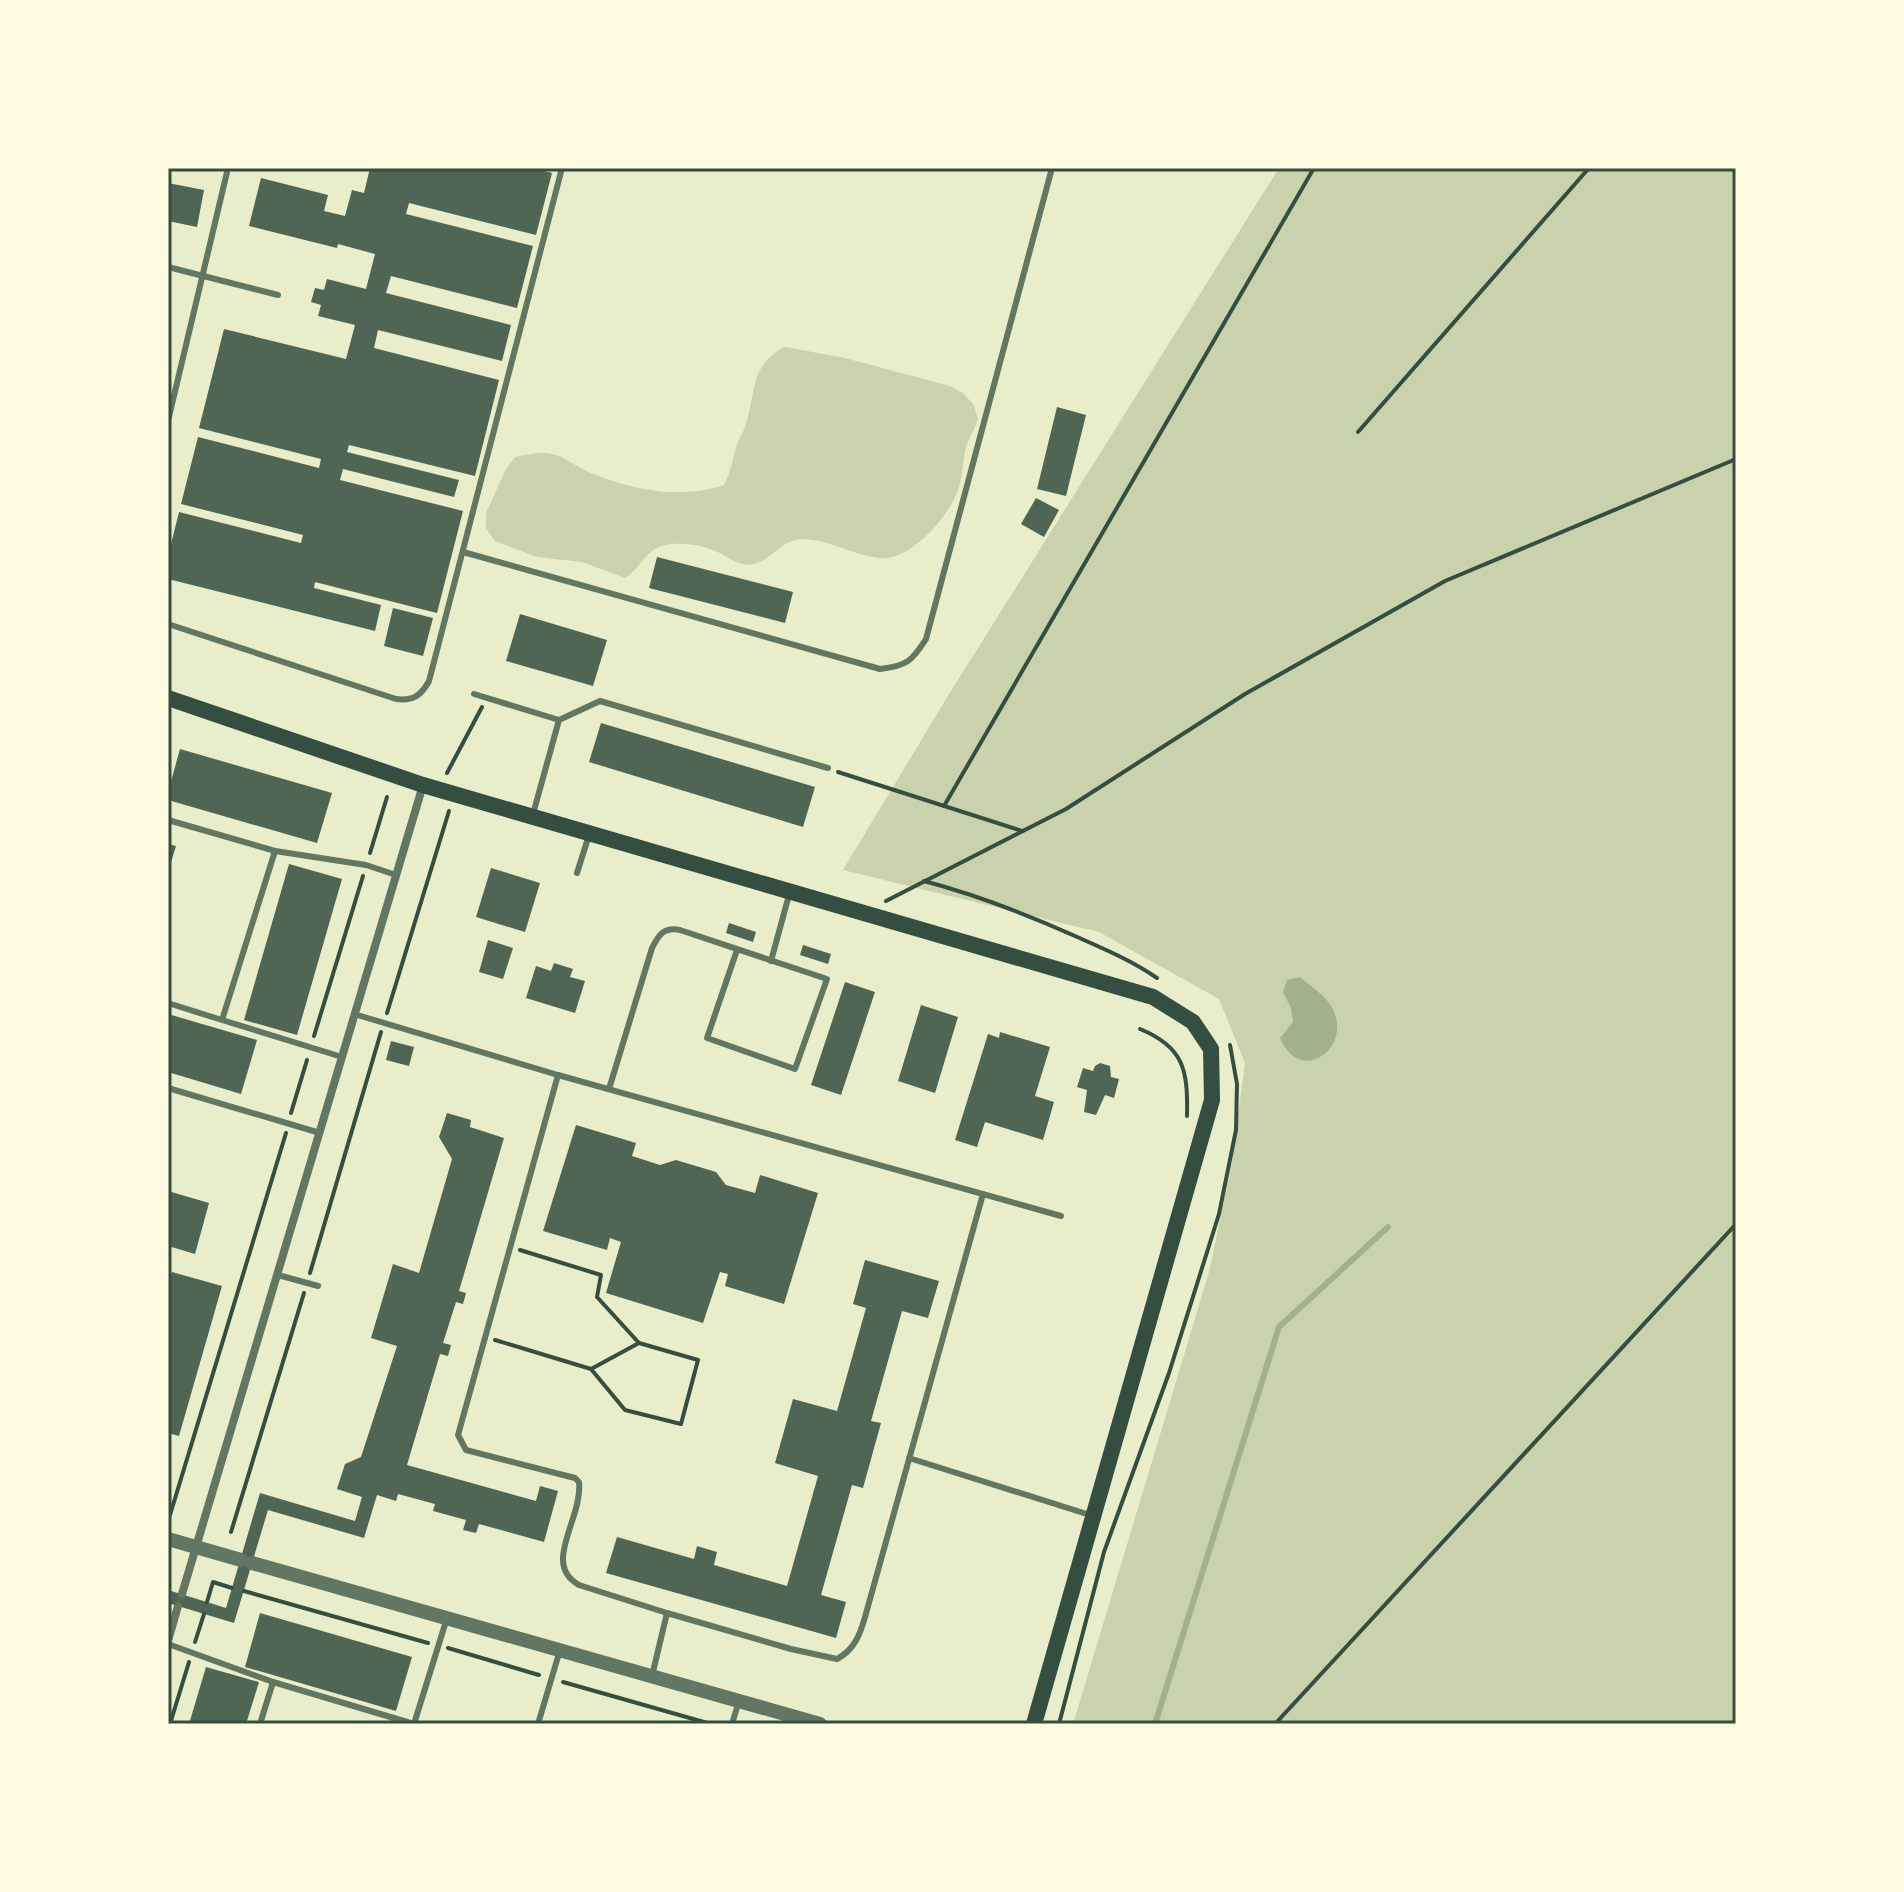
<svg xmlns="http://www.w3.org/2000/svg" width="1904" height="1892" viewBox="0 0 1904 1892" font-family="'Source Sans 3',sans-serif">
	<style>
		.green { fill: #cad2ad }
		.water { fill: #a3b18a }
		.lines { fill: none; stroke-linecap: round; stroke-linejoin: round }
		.stream { stroke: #a3b18a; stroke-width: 6 }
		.building { fill: #4f6655 }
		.path { stroke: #344e41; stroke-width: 4 }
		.service { stroke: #617663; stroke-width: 6 }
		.minor { stroke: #617663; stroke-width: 8 }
		.tertiary { stroke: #617663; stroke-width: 14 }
		.secondary { stroke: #344e41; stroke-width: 16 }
		.neatline { fill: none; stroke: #344e41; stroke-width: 3 }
	</style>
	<rect width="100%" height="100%" fill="#e9edc9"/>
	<!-- green -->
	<g class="green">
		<path d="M1279 168H1736V1724H1073L1209 1272 1231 1168 1245 1063 1219 999 1099 932 843 870 946 699Z"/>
		<path d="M785 347 845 358 950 386 963 393 974 405 978 419C975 428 969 438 966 447 962 463 963 480 956 495 945 520 909 562 879 558 853 555 828 539 802 539 779 539 767 569 743 564 732 562 724 554 715 551 699 544 671 540 655 549 642 557 638 570 625 578L582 562 537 557 495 541 486 528V513L506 469 515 457C561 446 558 459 596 475 636 491 683 499 724 485 731 471 733 458 737 444 739 438 743 433 745 427 756 395 749 364 785 347Z"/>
	</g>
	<!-- water -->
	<path class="water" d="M1300 977C1308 984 1318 991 1325 998 1363 1040 1302 1091 1280 1038L1293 1022 1291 1008 1283 992 1287 980Z"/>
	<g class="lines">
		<!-- stream -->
		<path class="stream" d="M1155 1724 1279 1327 1388 1227"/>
	</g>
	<!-- building -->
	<g class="building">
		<path d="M370 168H533L552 173 536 235 409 203 406 214 533 246 517 308 391 276 386 293 511 325 502 361 378 330 374 348 499 380 475 476 349 445 347 452 459 480 454 497 343 469 340 480 463 511 437 613 315 582 314 588 381 605 375 631 168 579V556L179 512 301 543 303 535 181 504 198 437 319 468 321 459 199 428 224 329 346 359 355 325 318 316 321 305 311 302 315 288 324 290 327 279 366 289 375 254 338 244 337 248 249 226 261 178 328 195 324 211 345 216 352 190 364 193Z"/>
		<path d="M168 183 204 190 197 227 168 221Z"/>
		<path d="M1057 407 1086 415 1066 496 1037 489Z"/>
		<path d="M1036 498 1059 510 1044 537 1021 524Z"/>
		<path d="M657 557 793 592 785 623 649 588Z"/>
		<path d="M393 608 433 618 423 656 384 646Z"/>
		<path d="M520 614 607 640 593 686 506 661Z"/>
		<path d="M601 723 815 787 803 827 589 762Z"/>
		<path d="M180 749 332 793 317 843 168 800V792Z"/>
		<path d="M168 844 176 846 169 869H168Z"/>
		<path d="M289 864 342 879 297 1035 244 1020Z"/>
		<path d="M491 868 540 883 525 932 476 917Z"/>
		<path d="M729 923 756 932 753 942 726 933Z"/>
		<path d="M488 940 513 948 503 979 479 972Z"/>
		<path d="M803 945 831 954 828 964 800 955Z"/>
		<path d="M554 963 573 969 570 977 585 981 575 1013 526 998 536 966 551 971Z"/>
		<path d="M845 982 875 992 841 1095 811 1085Z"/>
		<path d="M921 1005 958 1017 935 1093 898 1081Z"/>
		<path d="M168 1014 257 1040 241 1094 168 1072Z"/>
		<path d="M1000 1032 1050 1047 1035 1096 1054 1102 1043 1140 985 1122 977 1147 955 1140 988 1034 999 1038Z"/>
		<path d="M391 1041 414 1047 409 1066 386 1060Z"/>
		<path d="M1100 1063 1110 1066 1111 1077 1119 1079 1114 1098 1105 1095 1096 1115 1084 1112 1087 1090 1077 1087 1083 1068 1093 1071 1095 1066Z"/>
		<path d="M447 1113 471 1120 470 1127 504 1138 459 1291 466 1293 463 1304 456 1302 443 1343 451 1345 448 1356 440 1354 407 1465 536 1501 540 1486 558 1491 544 1542 479 1524 476 1533 463 1530 466 1520 433 1511 435 1504 398 1494 396 1501 377 1495 364 1538 268 1510 234 1623 168 1603V1590L226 1608 260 1493 355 1521 362 1497 337 1489 345 1464 361 1457 397 1346 371 1338 393 1264 419 1273 452 1159 439 1137Z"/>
		<path d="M576 1125 636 1143 632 1156 660 1165 676 1160 716 1172 726 1185 755 1193 760 1175 818 1193 784 1304 725 1286 728 1274 720 1272 703 1323 606 1293 621 1242 610 1238 607 1250 543 1231Z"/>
		<path d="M168 1191 209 1203 195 1254 168 1246Z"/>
		<path d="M865 1260 939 1281 928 1318 902 1311 871 1421 881 1423 863 1488 852 1485 821 1595 846 1602 836 1638 606 1573 617 1537 694 1559 697 1546 717 1552 714 1565 787 1586 818 1476 775 1463 793 1399 837 1411 866 1308 853 1304Z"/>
		<path d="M172 1272 222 1286 179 1436 168 1433V1285Z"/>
		<path d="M260 1613 412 1657 396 1711 245 1667Z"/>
		<path d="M206 1667 259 1682 246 1724H189Z"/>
	</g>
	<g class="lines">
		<!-- path -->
		<g class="path">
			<path d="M1358 432 1589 168"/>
			<path d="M838 772 1022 831"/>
			<path d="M447 773 482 707"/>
			<path d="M944 806 1314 168"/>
			<path d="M370 853 387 797"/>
			<path d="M924 881C977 895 1026 914 1075 936 1104 949 1131 960 1157 978"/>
			<path d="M886 901 1066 809 1245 694 1445 581 1736 459"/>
			<path d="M387 1013 449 811"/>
			<path d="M1140 1029C1184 1047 1188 1070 1187 1116"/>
			<path d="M314 1036 363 876"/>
			<path d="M291 1113 307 1060"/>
			<path d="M520 1250 601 1275 597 1297 639 1343"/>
			<path d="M310 1273 381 1032"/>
			<path d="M495 1340 591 1369 625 1410 681 1424 698 1360 639 1343 591 1369"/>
			<path d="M170 1515 286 1133"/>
			<path d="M231 1532 304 1293"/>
			<path d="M244 1591 428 1643"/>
			<path d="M207 1602 213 1582 232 1588"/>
			<path d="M195 1642 204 1614"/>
			<path d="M448 1648 539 1675"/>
			<path d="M563 1682 711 1724"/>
			<path d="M897 1723 900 1724"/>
			<path d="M170 1724 189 1662"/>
			<path d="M1059 1724 1104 1552 1169 1373 1219 1214 1236 1130 1237 1084 1230 1045"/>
			<path d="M1275 1724 1736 1224"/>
		</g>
		<!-- service -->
		<g class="service">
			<path d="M168 267 278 295"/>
			<path d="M168 421 228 168"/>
			<path d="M463 552 880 669C907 666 912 661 926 639L1052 168"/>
			<path d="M168 624 396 699C413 701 421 696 429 681L562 168"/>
			<path d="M474 694 559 720 533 814"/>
			<path d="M559 720 600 701 828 768"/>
			<path d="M168 820 275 851"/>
			<path d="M577 873 589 835"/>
			<path d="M771 961 789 895"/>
			<path d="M168 1003 222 1020"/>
			<path d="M354 1014 558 1075 458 1435 466 1450 575 1478 579 1482C583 1519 541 1564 579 1585L667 1613 652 1676"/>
			<path d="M342 1057 222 1020 275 851 366 865 396 875"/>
			<path d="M558 1075 1061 1216"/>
			<path d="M168 1088 320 1133"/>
			<path d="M609 1089 652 948C659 934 664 927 680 930L827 979 795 1069 707 1038 737 950"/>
			<path d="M278 1275 318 1286"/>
			<path d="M909 1458 1090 1515"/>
			<path d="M667 1613 791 1649 837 1659C854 1650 860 1635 865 1617L983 1194"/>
			<path d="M168 1644 273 1682 414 1724"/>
			<path d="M260 1724 273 1682"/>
			<path d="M414 1724 447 1618"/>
			<path d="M538 1724 560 1650"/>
			<path d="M732 1724 739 1701"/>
		</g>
		<!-- minor -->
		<g class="minor">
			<path d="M182 1594 423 785"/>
			<path d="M168 1641 178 1606"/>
		</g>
		<!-- tertiary -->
		<g class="tertiary">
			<path d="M168 1539 241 1560"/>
			<path d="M252 1563 820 1724"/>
		</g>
		<!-- secondary -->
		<path class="secondary" d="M168 698 423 785 1153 997 1193 1022 1211 1049 1212 1100 1034 1724"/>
	</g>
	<!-- border -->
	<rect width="1904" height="1892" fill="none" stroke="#fefae0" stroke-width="340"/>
	<rect x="170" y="170" width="1564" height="1552" class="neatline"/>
</svg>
